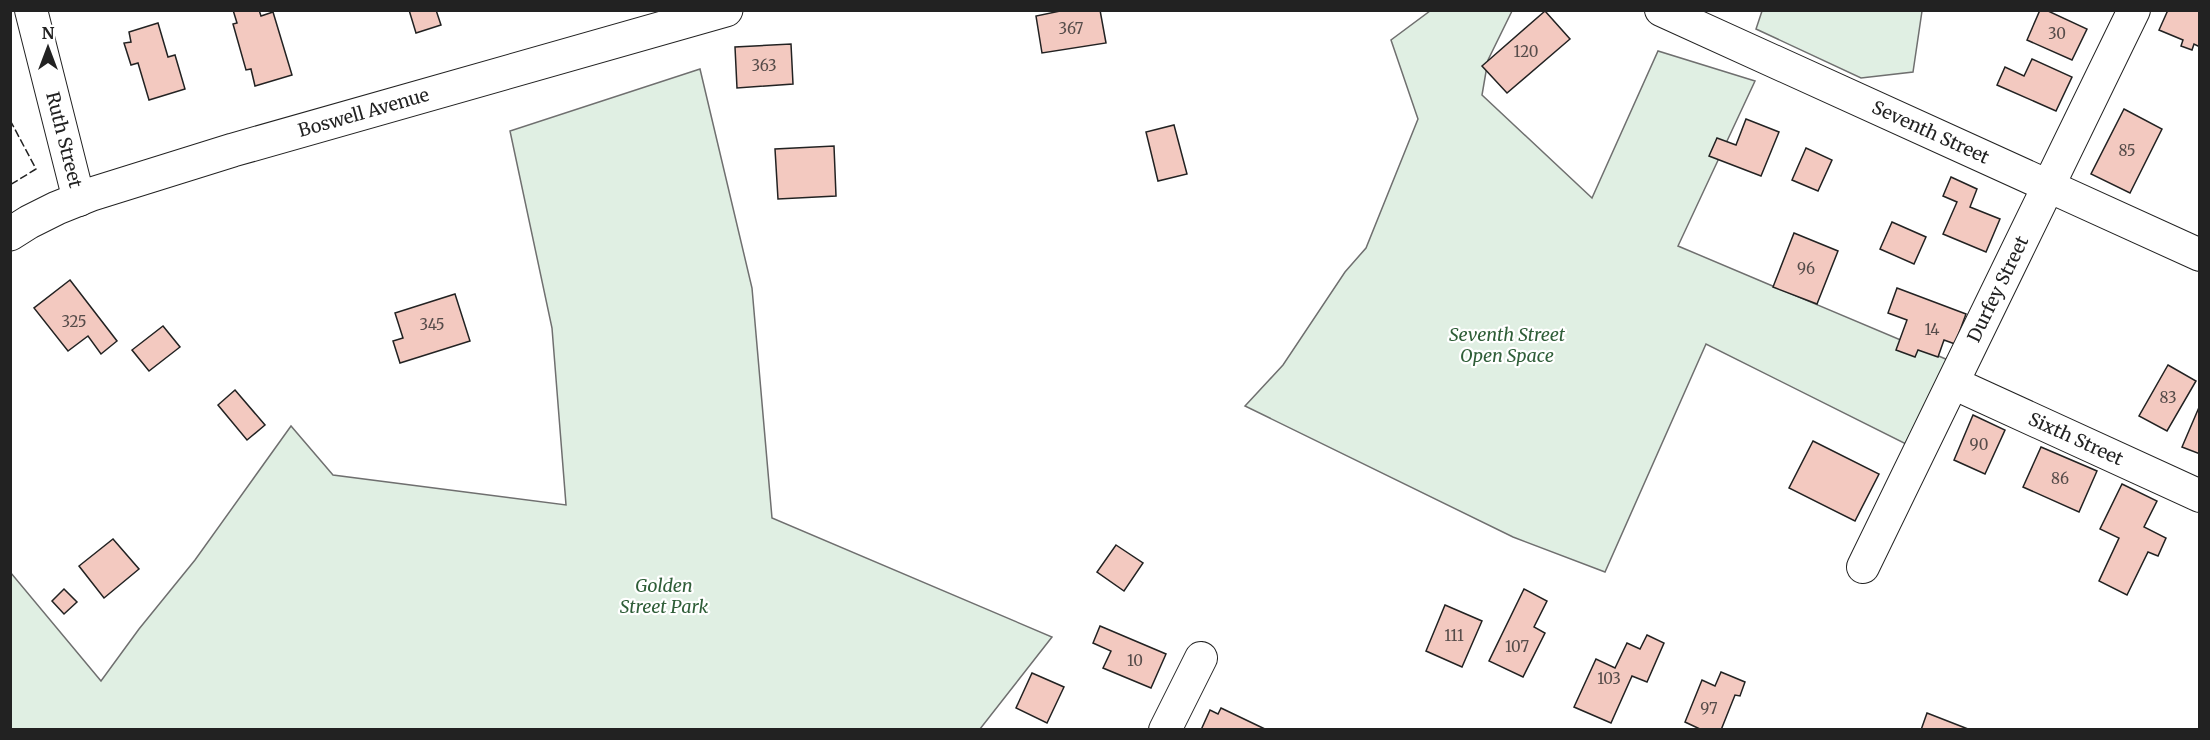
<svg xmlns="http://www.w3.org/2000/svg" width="2210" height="740" viewBox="0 0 2210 740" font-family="Merriweather,serif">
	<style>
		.green { fill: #e0efe3; stroke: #6f6f6f; stroke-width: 1.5 }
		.building { fill: #f3c9c0; stroke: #222; stroke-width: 1.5 }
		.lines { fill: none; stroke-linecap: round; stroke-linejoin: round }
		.minor-casing { stroke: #222; stroke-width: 34 }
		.tertiary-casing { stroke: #222; stroke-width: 35 }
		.minor { stroke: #fff; stroke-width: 32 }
		.tertiary { stroke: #fff; stroke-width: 33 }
		.fence { stroke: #222; stroke-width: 1.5; stroke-dasharray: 8 3; stroke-linecap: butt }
		.labels { text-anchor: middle; stroke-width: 4.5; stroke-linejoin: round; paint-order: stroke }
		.number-label { font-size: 15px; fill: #564c4a }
		.street-label { font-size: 18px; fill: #222; stroke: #fff }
		.park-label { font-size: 18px; font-style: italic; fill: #2f5e38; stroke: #fff }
	</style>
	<rect width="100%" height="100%" fill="#fff"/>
	<!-- green -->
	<g class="green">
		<path d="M1430 11H1512L1488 60 1482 95 1592 198 1658 51 1755 81 1678 246 1948 360 1908 445 1706 344 1605 572 1513 537 1245 406 1283 365 1345 272 1366 248 1418 119 1391 40Z"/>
		<path d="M1762 11H1922L1913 72 1861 78 1756 29Z"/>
		<path d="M700 69 752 288 772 518 1052 637 980 729H11V573L101 681 139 629 195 560 291 426 333 475 566 505 552 328 510 131Z"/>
	</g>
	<!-- building -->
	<g class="building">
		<path d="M233 10H259L261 16 273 12 292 75 255 86 251 69 246 70 233 24 237 23Z"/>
		<path d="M409 10H436L441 25 416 33Z"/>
		<path d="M1065 10H1100L1106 43 1042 53 1036 16Z"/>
		<path d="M2040 10H2046L2087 29 2072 60 2027 40Z"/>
		<path d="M2168 10H2200V47L2194 44 2192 50 2181 46 2183 40 2159 30Z"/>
		<path d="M1545 11 1570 39 1507 93 1482 66Z"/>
		<path d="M158 23 168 57 175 55 185 89 149 100 138 63 131 65 124 43 131 42 129 32Z"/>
		<path d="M791 44 793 84 737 88 735 47Z"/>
		<path d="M2032 59 2072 77 2056 111 1997 85 2005 67 2024 76Z"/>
		<path d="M2124 109 2162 129 2130 193 2091 174Z"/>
		<path d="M1746 119 1779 132 1761 176 1709 156 1717 138 1736 145Z"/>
		<path d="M1174 125 1187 174 1158 181 1146 132Z"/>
		<path d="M834 146 836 196 778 199 775 149Z"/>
		<path d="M1806 148 1832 160 1818 191 1792 180Z"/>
		<path d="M1951 177 1977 189 1970 207 2000 219 1986 252 1943 234 1957 202 1943 196Z"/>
		<path d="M1892 222 1926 237 1914 264 1880 249Z"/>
		<path d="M1794 233 1838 251 1817 304 1773 287Z"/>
		<path d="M70 280 117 341 101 354 88 336 68 351 34 308Z"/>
		<path d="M1897 288 1966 314 1955 344 1944 340 1938 357 1918 350 1915 357 1896 350 1907 320 1888 313Z"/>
		<path d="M455 294 470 341 400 363 393 341 403 338 395 313Z"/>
		<path d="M163 326 180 347 149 371 132 350Z"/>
		<path d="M2168 365 2196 381 2167 431 2139 416Z"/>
		<path d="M235 390 265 425 247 440 218 405Z"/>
		<path d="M2200 405V454L2182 447Z"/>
		<path d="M1973 415 2005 430 1985 474 1954 460Z"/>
		<path d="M1813 441 1879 474 1855 521 1789 488Z"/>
		<path d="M2041 447 2097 471 2079 512 2023 487Z"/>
		<path d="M2122 484 2157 501 2144 527 2166 538 2158 556 2148 552 2127 595 2099 581 2119 538 2100 529Z"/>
		<path d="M113 539 139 569 104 598 79 566Z"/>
		<path d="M1116 545 1143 563 1124 591 1097 572Z"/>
		<path d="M64 589 77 602 64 614 52 601Z"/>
		<path d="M1524 589 1547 601 1534 627 1545 633 1523 677 1489 661Z"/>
		<path d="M1445 605 1482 621 1462 667 1426 651Z"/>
		<path d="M1100 626 1166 654 1151 688 1103 668 1111 651 1093 643Z"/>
		<path d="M1647 635 1664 643 1647 682 1632 676 1611 723 1574 707 1596 659 1615 668 1627 643 1640 649Z"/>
		<path d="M1721 672 1745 682 1740 696 1735 695 1721 730H1702L1685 722 1702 680 1715 686Z"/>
		<path d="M1032 673 1064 687 1047 723 1016 708Z"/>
		<path d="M1221 708 1267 730H1201L1210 710 1218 714Z"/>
		<path d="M1927 713 1968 729 1921 730Z"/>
	</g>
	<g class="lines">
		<defs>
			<g id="minor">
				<path id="s1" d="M31 10 79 200"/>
				<path id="s2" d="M1661 10 2200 255"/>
				<path id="s3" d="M1953 383 2200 496"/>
				<path id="s4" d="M1863 567 2134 10"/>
				<path d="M1165 730 1201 658"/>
			</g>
			<g id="tertiary">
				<path id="s5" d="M10 234 29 222 57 208 92 194 233 150 726 10"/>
			</g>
		</defs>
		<!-- minor casing -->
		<use href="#minor" class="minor-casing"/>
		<!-- tertiary casing -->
		<use href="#tertiary" class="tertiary-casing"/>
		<!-- minor -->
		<use href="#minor" class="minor"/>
		<!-- tertiary -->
		<use href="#tertiary" class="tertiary"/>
		<!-- fence -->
		<path class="fence" d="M10 120 36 169 10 185"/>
	</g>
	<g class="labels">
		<!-- number labels -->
		<g class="number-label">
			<text x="1071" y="34">367</text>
			<text x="2057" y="39">30</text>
			<text x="1526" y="57">120</text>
			<text x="764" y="71">363</text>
			<text x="2127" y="156">85</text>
			<text x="1806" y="274">96</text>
			<text x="74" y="327">325</text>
			<text x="432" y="330">345</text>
			<text x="1932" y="335">14</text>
			<text x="2168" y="403">83</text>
			<text x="1979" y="450">90</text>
			<text x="2060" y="484">86</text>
			<text x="1454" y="641">111</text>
			<text x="1517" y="652">107</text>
			<text x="1135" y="666">10</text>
			<text x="1609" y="684">103</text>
			<text x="1709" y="714">97</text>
		</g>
		<!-- street labels -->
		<g class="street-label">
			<text dy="6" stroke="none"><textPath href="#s5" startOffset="375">Boswell Avenue</textPath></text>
			<text dy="6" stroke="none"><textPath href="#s2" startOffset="296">Seventh Street</textPath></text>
			<text dy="6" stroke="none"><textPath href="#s1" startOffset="134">Ruth Street</textPath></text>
			<text dy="6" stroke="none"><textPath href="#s4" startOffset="309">Durfey Street</textPath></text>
			<text dy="6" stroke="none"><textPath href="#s3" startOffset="135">Sixth Street</textPath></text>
		</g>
		<!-- park labels -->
		<g class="park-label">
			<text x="1507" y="341">Seventh Street<tspan x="1507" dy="21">Open Space</tspan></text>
			<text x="664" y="592">Golden<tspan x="664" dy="21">Street Park</tspan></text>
		</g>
	</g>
	<!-- border -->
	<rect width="2210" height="740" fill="none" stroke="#222222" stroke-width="24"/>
	<!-- north arrow -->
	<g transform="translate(48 48)" stroke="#ffffff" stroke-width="4.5" paint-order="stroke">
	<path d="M0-4.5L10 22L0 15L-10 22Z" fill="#222222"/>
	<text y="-9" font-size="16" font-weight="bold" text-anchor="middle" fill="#222222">N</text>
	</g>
</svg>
